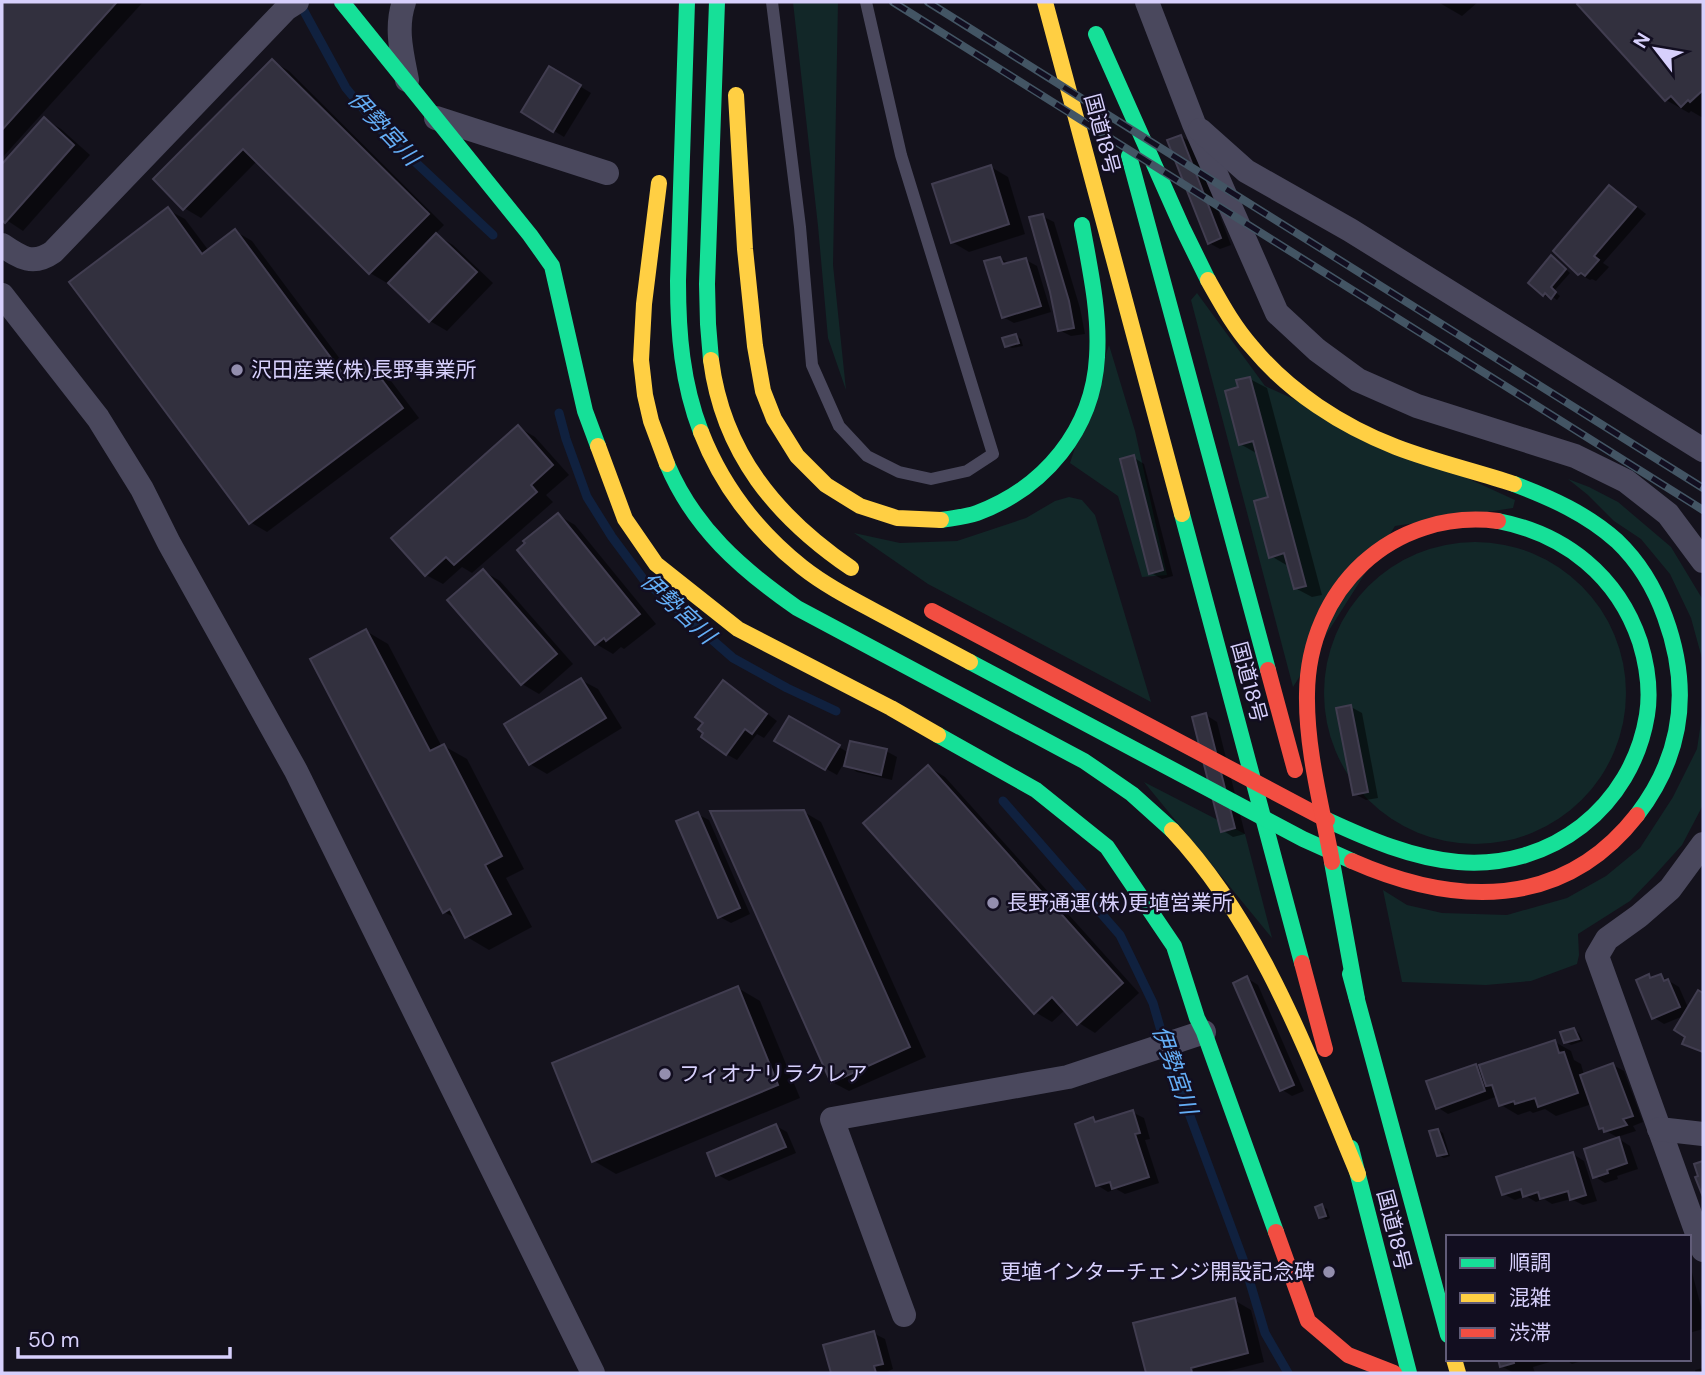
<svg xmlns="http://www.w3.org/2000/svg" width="1705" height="1375" viewBox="0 0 1705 1375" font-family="'DM Sans','Noto Sans JP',sans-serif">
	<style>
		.green { fill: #122728 }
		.shadow { fill: #0007; fill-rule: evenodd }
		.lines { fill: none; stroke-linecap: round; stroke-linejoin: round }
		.stream { stroke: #10213f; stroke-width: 9 }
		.building { fill: #32303e; stroke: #413d50; stroke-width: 2 }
		.lane { stroke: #4a485d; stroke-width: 12 }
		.street { stroke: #4a485d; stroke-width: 24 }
		.fast { stroke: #16e098; stroke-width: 16 }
		.slow { stroke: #ffcf43; stroke-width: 16 }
		.jam { stroke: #f24e42; stroke-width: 16 }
		.rail-casing { stroke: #435564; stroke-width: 8 }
		.rail { stroke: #120e20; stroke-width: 5; stroke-dasharray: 16; stroke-linecap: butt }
		.poi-dot { fill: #938eae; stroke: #120e20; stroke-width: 2.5 }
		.labels { text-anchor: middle; stroke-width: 5; stroke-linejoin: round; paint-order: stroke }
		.street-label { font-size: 21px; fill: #d7d0fc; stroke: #120e20 }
		.poi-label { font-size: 21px; fill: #d7d0fc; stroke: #120e20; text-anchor: start }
		.water-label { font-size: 23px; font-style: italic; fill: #64aef6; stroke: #120e20 }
	</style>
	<rect width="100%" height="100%" fill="#14121c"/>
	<!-- green -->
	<g class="green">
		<path d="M793 2H838L833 265 846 390 828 338 818 226Z"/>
		<path d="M1197 293 1265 386 1515 500 1513 508 1395 526 1293 687 1191 300Z"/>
		<path d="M1109 345 1135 431 1167 575 1142 577 1118 496 1070 463Z"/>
		<path d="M1568 479 1589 487 1618 502 1671 547 1703 600V662L1691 618 1670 574 1641 539 1614 521 1588 495Z"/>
		<path d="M1069 497 1082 500 1095 515 1151 702 928 584 854 533 900 543 957 541 1026 518 1055 501Z"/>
		<circle cx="1475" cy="693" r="151"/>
		<path d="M1703 679V805L1682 845 1654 876 1630 901 1578 934 1579 955 1577 964 1531 981 1486 985 1402 982 1383 890 1407 905 1442 913 1507 915 1567 898 1606 876 1640 848 1673 797 1697 749 1703 709Z"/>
		<path d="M1144 782 1245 834 1272 938Z"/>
	</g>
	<!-- shadow -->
	<g class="shadow">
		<path d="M2 2H143L2 158Z"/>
		<path d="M1438 2H1478L1462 16Z"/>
		<path d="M1582 2H1703V118L1691 111 1689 113 1666 100 1579 4Z"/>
		<path d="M272 61 289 71 444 225 435 234 453 245 493 283 447 331 430 321 388 281 387 283 370 273 257 161 201 218 184 208Z"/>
		<path d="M550 68 591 93 564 137 523 112Z"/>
		<path d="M44 119 61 129 90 155 23 231 2 217V166Z"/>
		<path d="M1181 136 1192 143 1231 245 1220 249 1209 243Z"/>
		<path d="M991 167 1008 177 1025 234 969 252 952 242Z"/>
		<path d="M1610 187 1621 194 1646 214 1603 263 1609 267 1596 281 1592 279 1590 280 1579 274Z"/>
		<path d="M168 210 185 219 209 251 235 231 252 241 352 375 368 363 385 373 419 418 267 532 250 522Z"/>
		<path d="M1042 216 1054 222 1080 308 1085 334 1071 336 1059 330Z"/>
		<path d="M1552 257 1570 273 1554 291 1560 296 1557 300 1550 295 1548 297 1544 295Z"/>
		<path d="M1000 258 1010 264 1026 260 1037 266 1051 312 1014 323 1003 317Z"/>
		<path d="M1016 336 1021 339 1023 346 1012 348 1007 346Z"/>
		<path d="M1250 379 1267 388 1322 595 1312 597 1295 588 1288 566 1271 556 1270 498 1258 454 1240 444V389Z"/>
		<path d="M518 427 535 437 569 475 546 495 553 502 472 573 462 567 443 584 426 575Z"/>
		<path d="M1133 457 1144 464 1173 576 1162 579 1151 573Z"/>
		<path d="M558 515 575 525 656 624 624 649 621 647 613 654 596 644Z"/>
		<path d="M483 571 500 581 573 664 539 694 522 684 450 600Z"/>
		<path d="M366 631 388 644 442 747 444 746 467 759 524 869 506 878 532 927 489 950 467 937 457 919 444 912Z"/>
		<path d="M581 680 598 689 622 728 547 774 530 764Z"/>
		<path d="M724 682 734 689 777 721 764 738 757 734 737 760 726 754Z"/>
		<path d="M1351 707 1362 713 1378 798 1366 800 1355 794Z"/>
		<path d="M1206 715 1217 722 1245 834 1233 837 1222 830Z"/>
		<path d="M790 718 849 753 886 751 897 757 892 780 857 772 846 765 848 756 837 775 777 741Z"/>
		<path d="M929 767 945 777 1139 993 1095 1033 1079 1023 1066 1009 1052 1022 1035 1012Z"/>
		<path d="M804 812 821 822 926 1057 849 1091 832 1082Z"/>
		<path d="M697 814 709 820 750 914 731 923 720 917Z"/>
		<path d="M1649 976 1653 979 1661 976 1679 987 1689 1010 1699 992 1703 995V1052L1685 1043 1687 1036 1686 1015 1664 1024 1653 1017Z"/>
		<path d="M1247 978 1258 985 1304 1091 1292 1096 1281 1089Z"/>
		<path d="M738 988 760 1001 800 1098 616 1174 594 1161Z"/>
		<path d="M1574 1030 1579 1033 1583 1041 1571 1045 1566 1042Z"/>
		<path d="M1555 1042 1571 1051 1574 1060 1581 1064 1584 1075 1613 1065 1624 1071 1643 1122 1633 1126 1636 1131 1617 1137 1600 1128 1592 1104 1556 1116 1545 1109 1533 1113 1530 1111 1518 1115 1501 1105 1498 1096 1448 1114 1437 1107 1475 1066 1483 1070Z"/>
		<path d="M1132 1112 1144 1118 1150 1139 1145 1140 1159 1183 1125 1194 1116 1189 1108 1192 1097 1185 1093 1119 1099 1123Z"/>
		<path d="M776 1126 787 1132 796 1153 729 1181 718 1175Z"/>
		<path d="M1438 1130 1443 1133 1450 1156 1444 1158 1438 1155Z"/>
		<path d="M1619 1139 1630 1146 1638 1169 1617 1176 1618 1179 1605 1183 1594 1176Z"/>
		<path d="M1573 1154 1584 1161 1597 1201 1583 1205 1571 1199 1552 1204 1544 1199 1536 1202 1526 1196 1515 1200 1503 1194ZM1529 1185 1530 1188 1509 1194V1191Z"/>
		<path d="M1322 1206 1327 1209 1330 1218 1326 1220 1321 1217Z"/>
		<path d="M1689 1261 1703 1314V1329L1689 1333Z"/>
		<path d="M1234 1300 1251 1310 1264 1362 1221 1373H1147L1136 1325Z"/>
		<path d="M873 1333 885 1339 893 1369 885 1373H833L826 1347Z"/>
		<path d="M1500 1359H1560L1533 1367 1535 1373H1514L1501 1366Z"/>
		<path d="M1565 1359H1588L1572 1364Z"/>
		<path d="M1703 1368V1373H1696L1695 1370Z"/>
	</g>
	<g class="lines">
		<!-- stream -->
		<g class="stream">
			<path d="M299 2 346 88 379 128 493 235"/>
			<path d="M559 413 566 439 587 497 612 537 644 580 733 658 787 688 836 711"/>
			<path d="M1003 801 1120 935 1153 1003 1170 1062 1243 1259 1265 1333 1288 1373"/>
		</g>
	</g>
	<!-- building -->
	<g class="building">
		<path d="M2 2H117L2 130Z"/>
		<path d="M1579 2H1703V90L1690 102 1688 100 1681 107 1671 96 1665 101 1577 4Z"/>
		<path d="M272 59 429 214 369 274 243 149 183 210 153 179Z"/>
		<path d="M549 66 581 85 553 132 521 112Z"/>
		<path d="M44 117 74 145 5 223 2 220V164Z"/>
		<path d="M1181 135 1221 238 1208 244 1167 140Z"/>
		<path d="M991 165 1009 224 951 243 932 184Z"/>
		<path d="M1609 185 1636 207 1594 256 1599 260 1585 276 1581 273 1578 275 1553 251Z"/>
		<path d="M168 207 202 254 235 229 346 378 368 361 403 408 249 524 69 282Z"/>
		<path d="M1043 214 1069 301 1074 328 1058 331 1050 292 1029 217Z"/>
		<path d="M436 233 477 272 429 322 388 283Z"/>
		<path d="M1551 255 1566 269 1551 287 1556 292 1551 299 1545 293 1543 296 1528 283Z"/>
		<path d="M1000 257 1003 264 1026 258 1041 306 1002 318 984 261Z"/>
		<path d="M1016 334 1019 343 1005 347 1002 338Z"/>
		<path d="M1250 377 1306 586 1294 589 1284 553 1269 558 1254 501 1268 497 1253 441 1239 445 1225 391 1238 387 1236 380Z"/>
		<path d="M518 425 553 465 531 485 537 492 454 565 446 557 425 576 391 538Z"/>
		<path d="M1134 455 1163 570 1149 574 1120 459Z"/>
		<path d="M558 513 640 614 606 641 604 638 595 645 517 550 525 543 523 541Z"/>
		<path d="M483 569 557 654 521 685 447 600Z"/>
		<path d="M366 629 430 751 444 744 502 856 485 865 511 914 465 938 450 909 443 913 310 659Z"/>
		<path d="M581 678 606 718 529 765 504 724Z"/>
		<path d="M723 680 767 714 752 734 745 729 726 755 701 737 703 733 698 729 703 723 695 717Z"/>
		<path d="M1351 705 1368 792 1353 795 1336 708Z"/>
		<path d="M1206 713 1235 828 1221 832 1192 717Z"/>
		<path d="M789 716 840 745 825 770 774 741Z"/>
		<path d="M850 741 887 749 881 775 844 766Z"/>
		<path d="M928 765 1123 983 1077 1025 1052 997 1034 1014 863 823Z"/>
		<path d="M804 810 910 1047 831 1083 710 811Z"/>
		<path d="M698 812 740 908 718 918 676 821Z"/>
		<path d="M1649 974 1650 978 1661 974 1664 981 1668 979 1680 1007 1652 1019 1636 980Z"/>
		<path d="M1247 976 1294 1085 1280 1091 1233 983Z"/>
		<path d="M738 986 778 1085 592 1162 552 1063Z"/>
		<path d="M1698 990 1703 993V1052L1682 1044 1685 1037 1674 1030Z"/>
		<path d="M1574 1028 1579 1039 1564 1043 1560 1032Z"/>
		<path d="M1555 1040 1559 1053 1564 1052 1578 1093 1538 1107 1535 1098 1515 1104 1514 1101 1499 1106 1492 1085 1486 1086 1479 1065Z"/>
		<path d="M1613 1063 1633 1116 1623 1119 1627 1125 1604 1132 1603 1128 1599 1129 1580 1075Z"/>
		<path d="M1476 1064 1485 1091 1436 1109 1426 1081Z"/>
		<path d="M1133 1110 1140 1133 1135 1134 1149 1177 1112 1189 1110 1182 1096 1186 1075 1124 1093 1117 1095 1122Z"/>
		<path d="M776 1124 786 1147 716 1176 707 1153Z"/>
		<path d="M1438 1129 1447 1154 1437 1156 1429 1131Z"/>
		<path d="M1619 1137 1627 1163 1607 1170 1608 1173 1593 1178 1584 1149Z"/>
		<path d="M1573 1152 1586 1195 1570 1200 1568 1191 1540 1199 1538 1192 1523 1197 1521 1189 1502 1195 1496 1177Z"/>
		<path d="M1703 1161V1197L1695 1177 1698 1176 1694 1164Z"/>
		<path d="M1322 1204 1326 1216 1319 1218 1315 1207Z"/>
		<path d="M1235 1298 1248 1353 1191 1368 1192 1373H1146L1133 1323Z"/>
		<path d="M874 1331 883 1364 874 1366 876 1373H831L823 1345Z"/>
		<path d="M1498 1359H1513L1514 1363 1500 1367Z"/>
	</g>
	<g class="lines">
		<!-- lane -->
		<path class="lane" d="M772 2 800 227 812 365 839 426 867 456 899 472 931 479 967 471 993 454 901 155 866 2"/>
		<!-- street -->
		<g class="street">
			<path d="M404 2C395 28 402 54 407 80"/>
			<path d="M1147 2 1194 124 1277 313 1317 350 1358 380 1417 406 1575 456 1626 481 1668 514 1703 561"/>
			<path d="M436 118 607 173"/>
			<path d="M1200 130 1246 171 1350 230 1703 450"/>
			<path d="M2 245C21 258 33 266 53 252L286 9 297 2"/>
			<path d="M2 295 98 418 142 489 169 543 296 771 593 1373"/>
			<path d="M1703 844 1670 889 1639 916 1607 939 1597 956 1703 1250"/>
			<path d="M1659 1129 1703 1134"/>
			<path d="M904 1315 832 1119 1068 1077 1204 1032"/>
		</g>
		<!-- fast -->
		<g class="fast">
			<path d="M342 2 530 235 552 266 585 411 598 446"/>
			<path d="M687 2 678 281C678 333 682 383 701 432"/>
			<path d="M1096 34 1182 227 1208 280"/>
			<path d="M1129 156 1268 670"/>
			<path d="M711 360 708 324 707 284 717 2"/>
			<path d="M667 464C694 528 741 569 797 608L1084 761 1132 794 1172 830"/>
			<path d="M1514 484C1551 498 1587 514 1617 541 1639 562 1655 589 1665 617 1691 688 1683 755 1637 815"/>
			<path d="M1182 514 1302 963"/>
			<path d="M941 520C953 518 966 517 977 513 1044 488 1093 430 1097 357 1100 313 1090 269 1082 225"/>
			<path d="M970 662 1303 839 1352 861"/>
			<path d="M938 735 1036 790 1107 847 1174 946 1197 1018 1204 1032 1276 1232"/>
			<path d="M1327 820C1368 839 1412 858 1458 862 1551 870 1632 807 1647 715 1651 690 1647 665 1640 642 1618 576 1565 534 1498 521"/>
			<path d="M1332 862 1357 999"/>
			<path d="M1350 974 1448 1335"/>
			<path d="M1351 1148 1409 1373"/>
		</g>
		<!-- slow -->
		<g class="slow">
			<path d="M1045 2 1182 514"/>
			<path d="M736 95 745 249 755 346 763 391 774 419 797 456 826 485 860 506 897 518 941 520"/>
			<path d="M659 183 644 304 641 360 645 395 651 421 667 464"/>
			<path d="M1208 280C1221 303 1234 327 1252 347 1289 392 1342 426 1396 447 1435 462 1475 471 1514 484"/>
			<path d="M711 360C723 453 776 517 851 568"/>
			<path d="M701 432C722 486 757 531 802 567 826 586 854 600 880 614 910 630 940 646 970 662"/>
			<path d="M598 446 625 519 656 564 738 629 891 708 938 735"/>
			<path d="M1172 830C1262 926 1308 1055 1358 1174"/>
			<path d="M1454 1359 1458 1373"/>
		</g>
		<!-- jam -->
		<g class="jam">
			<path d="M932 611 1327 820"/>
			<path d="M1268 670 1295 770"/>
			<path d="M1352 861C1454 906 1562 911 1637 815"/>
			<path d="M1332 862C1322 807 1306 750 1307 694 1308 589 1392 508 1498 521"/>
			<path d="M1302 963 1325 1049"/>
			<path d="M1276 1232 1308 1321 1348 1355 1394 1373"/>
		</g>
		<defs>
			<g id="rail">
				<path d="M893 2 1703 510"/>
				<path d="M928 2 1703 488"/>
			</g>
		</defs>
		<!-- rail casing -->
		<use href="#rail" class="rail-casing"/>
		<!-- rail -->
		<use href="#rail" class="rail"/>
	</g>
	<!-- markers -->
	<g class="poi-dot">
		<circle cx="237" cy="370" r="7"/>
		<circle cx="993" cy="903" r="7"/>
		<circle cx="665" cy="1074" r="7"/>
		<circle cx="1329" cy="1272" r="7"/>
	</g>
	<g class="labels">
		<!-- street labels -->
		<g class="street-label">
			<text transform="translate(1102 134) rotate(75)" y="7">国道18号</text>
			<text transform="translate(1249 682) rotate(75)" y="7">国道18号</text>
			<text transform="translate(1394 1230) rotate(76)" y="7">国道18号</text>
		</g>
		<!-- poi labels -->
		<g class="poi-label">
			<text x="251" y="377">沢田産業(株)長野事業所</text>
			<text x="1007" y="910">長野通運(株)更埴営業所</text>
			<text x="679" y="1081">フィオナリラクレア</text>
			<text x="1315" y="1279" text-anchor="end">更埴インターチェンジ開設記念碑</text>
		</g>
		<!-- water labels -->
		<g class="water-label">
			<text transform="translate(384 128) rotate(47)" y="8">伊勢宮川</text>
			<text transform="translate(678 608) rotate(43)" y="8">伊勢宮川</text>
			<text transform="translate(1175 1070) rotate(71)" y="8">伊勢宮川</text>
		</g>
	</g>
	<!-- border -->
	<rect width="1705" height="1375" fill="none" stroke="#d7d0fc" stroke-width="7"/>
	<!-- legend -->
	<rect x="1446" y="1235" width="245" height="126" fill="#120e20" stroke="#615c78" stroke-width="2"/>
	<rect x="1460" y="1258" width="35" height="10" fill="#16e098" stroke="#615c78" stroke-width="2"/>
	<text x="1509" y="1270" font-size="21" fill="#d7d0fc">順調</text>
	<rect x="1460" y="1293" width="35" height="10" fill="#ffcf43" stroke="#615c78" stroke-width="2"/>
	<text x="1509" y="1305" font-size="21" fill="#d7d0fc">混雑</text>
	<rect x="1460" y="1328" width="35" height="10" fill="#f24e42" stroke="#615c78" stroke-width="2"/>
	<text x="1509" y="1340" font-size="21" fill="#d7d0fc">渋滞</text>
	<!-- north arrow -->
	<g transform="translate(1656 49) rotate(301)" stroke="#120e20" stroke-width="5" paint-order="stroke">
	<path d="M0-5L12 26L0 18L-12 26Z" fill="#d7d0fc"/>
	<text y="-10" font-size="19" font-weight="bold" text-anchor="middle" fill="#d7d0fc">N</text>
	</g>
	<!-- scale -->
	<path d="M18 1347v10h212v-10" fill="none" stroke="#d7d0fc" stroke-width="3.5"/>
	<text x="28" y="1347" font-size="21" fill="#d7d0fc" stroke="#120e20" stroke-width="5" paint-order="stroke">50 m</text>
</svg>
